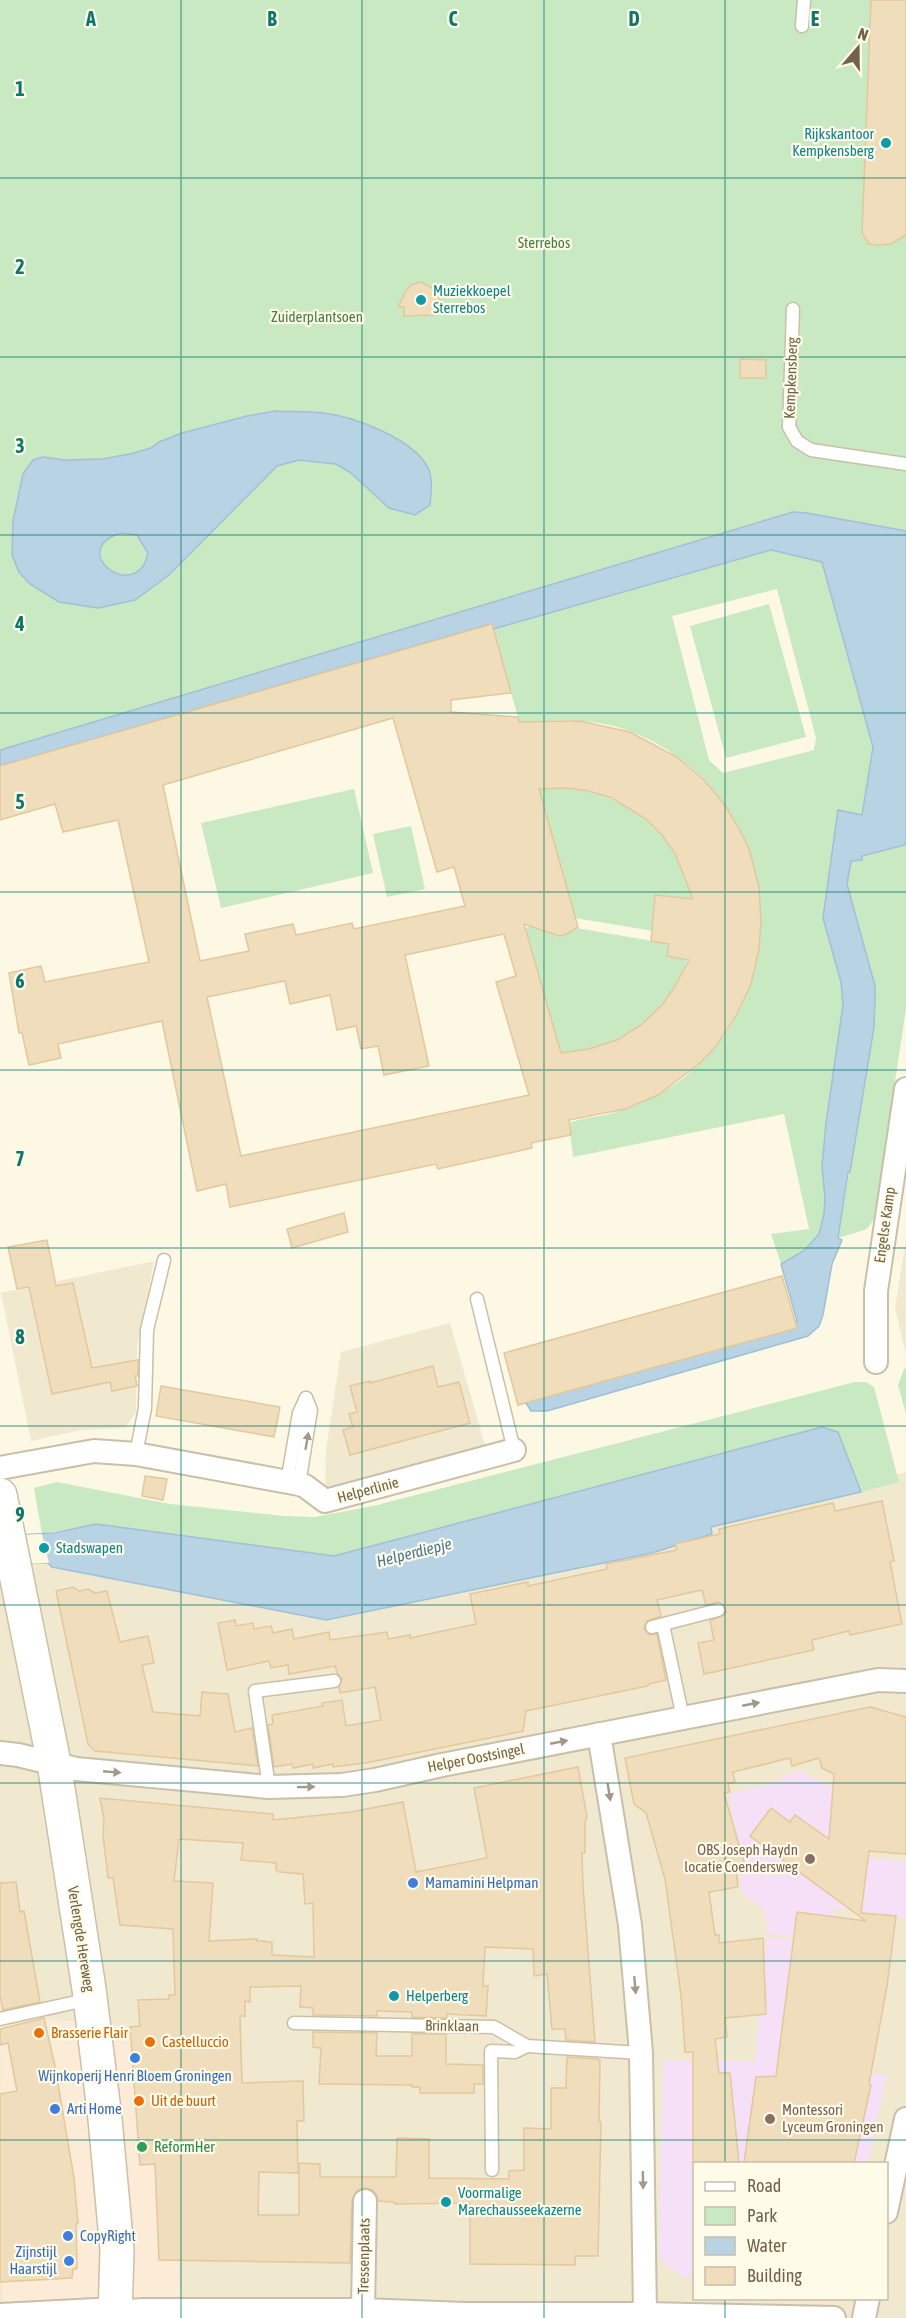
<svg xmlns="http://www.w3.org/2000/svg" width="906" height="2318" viewBox="0 0 906 2318" font-family="'Asap Condensed',sans-serif">
	<style>
		.residential { fill: #f0e9cf; fill-rule: evenodd }
		.commercial { fill: #fcebd7 }
		.education { fill: #f5e0f8 }
		.green { fill: #c8e9c2; fill-rule: evenodd }
		.water { fill: #b8d3e4; stroke: #9fc0d6; stroke-width: 1.5; fill-rule: evenodd }
		.pier { fill: #fcf8e3 }
		.building { fill: #f0ddbb; stroke: #e2c89c; stroke-width: 1.5; fill-rule: evenodd }
		.lines { fill: none; stroke-linecap: round; stroke-linejoin: round }
		.service-casing { stroke: #cabfa8; stroke-width: 15 }
		.minor-casing { stroke: #cabfa8; stroke-width: 26 }
		.tertiary-casing { stroke: #cabfa8; stroke-width: 32 }
		.secondary-casing { stroke: #cdc0a5; stroke-width: 36 }
		.service { stroke: #fff; stroke-width: 12 }
		.minor { stroke: #fff; stroke-width: 22 }
		.tertiary { stroke: #fff; stroke-width: 28 }
		.secondary { stroke: #fff; stroke-width: 33 }
		.oneway { fill: #a49989 }
		.grid { fill: none; stroke: #0f766e; stroke-width: 1.5; stroke-opacity: 0.55 }
		.culture-dot { fill: #0f9aa8; stroke: #fffbe9; stroke-width: 2 }
		.education-dot { fill: #8d6e63; stroke: #fffbe9; stroke-width: 2 }
		.shop-dot { fill: #3f7fe0; stroke: #fffbe9; stroke-width: 2 }
		.food-dot { fill: #e8710a; stroke: #fffbe9; stroke-width: 2 }
		.leisure-dot { fill: #2e9e5b; stroke: #fffbe9; stroke-width: 2 }
		.labels { text-anchor: middle; stroke-width: 4.5; stroke-linejoin: round; paint-order: stroke }
		.culture-label { font-size: 15px; fill: #0d838f; stroke: #fffbe9; text-anchor: start }
		.park-label { font-size: 15px; fill: #487e45; stroke: #fffbe9 }
		.street-label { font-size: 15px; fill: #73624a; stroke: #fffbe9 }
		.education-label { font-size: 15px; fill: #785e54; stroke: #fffbe9; text-anchor: end }
		.shop-label { font-size: 15px; fill: #366cbe; stroke: #fffbe9; text-anchor: start }
		.food-label { font-size: 15px; fill: #c56008; stroke: #fffbe9; text-anchor: start }
		.leisure-label { font-size: 15px; fill: #27864d; stroke: #fffbe9; text-anchor: start }
		.water-label { font-size: 16px; font-style: italic; fill: #4a7693; stroke: #fffbe9 }
		.grid-label { font-size: 20px; text-anchor: middle; font-weight: bold; fill: #0f766e; stroke: #fffbe9; stroke-width: 4.5; stroke-linejoin: round; paint-order: stroke }
	</style>
	<rect width="100%" height="100%" fill="#fcf8e3"/>
	<!-- residential -->
	<g class="residential">
		<path d="M906 1239V1354L895 1308Z"/>
		<path d="M154 1261 137 1348 136 1412 125 1428 80 1430 31 1441 1 1293Z"/>
		<path d="M450 1323 486 1449 337 1489 325 1487 326 1449 341 1352Z"/>
		<path d="M906 1472V2318H0V1568L64 1563 845 1486ZM694 2164H886V2298H694Z"/>
	</g>
	<!-- commercial -->
	<path class="commercial" d="M0 2014 169 2031 181 2318H2Z"/>
	<!-- education -->
	<g class="education">
		<path d="M798 1771 849 1794 858 1856 906 1862V1918L835 1908 831 1943 768 1934 764 1909 742 1894 730 1794 783 1780 785 1775Z"/>
		<path d="M767 1937 830 1945 810 2067 887 2075 868 2163 694 2164V2277H683L662 2263 659 2254 663 2060 755 2061Z"/>
	</g>
	<!-- green -->
	<g class="green">
		<path d="M0 0H906V531L807 513 793 512 0 750Z"/>
		<path d="M772 550 822 562 873 747 862 815 838 811 823 918 841 982 843 1005 826 1123 822 1166 825 1198 824 1214 819 1234 805 1250 781 1264 771 1234 809 1229 784 1114 573 1157 569 1123C582 1118 596 1117 609 1114 638 1106 666 1093 689 1073 807 974 774 788 632 732 595 718 558 719 520 724L493 629ZM777 589 816 738 814 750 723 773 709 760 672 616Z"/>
		<path d="M769 604 806 737 726 758 690 626Z"/>
		<path d="M567 788C634 796 678 833 692 900L671 934 575 918 539 789Z"/>
		<path d="M354 789 373 873 221 908 201 823Z"/>
		<path d="M411 826 425 889 387 897 373 834Z"/>
		<path d="M906 840V1009L874 1219 867 1229 838 1238 874 1027 875 986 847 884 851 860H862L861 857 905 845Z"/>
		<path d="M543 922 669 944 687 959 684 979 655 1017 633 1036 564 1063 525 928Z"/>
		<path d="M906 1368V1414L898 1385 904 1369Z"/>
		<path d="M855 1382H866L874 1387 899 1482 861 1492 838 1432 822 1427 334 1556 96 1524 42 1534 34 1488 57 1482 170 1504 284 1516 315 1517 373 1506Z"/>
	</g>
	<!-- water -->
	<g class="water">
		<path d="M276 411C291 412 307 411 323 413 353 416 414 439 428 468 433 478 431 494 430 505L415 515 389 508 351 473 336 464 299 460 277 466 169 575 135 600 98 608 59 602 30 584 19 572 12 555 13 521 23 474 33 460 43 457 65 460 103 459 130 454 151 448 159 442 182 433 247 416ZM121 533 137 535 148 553C138 605 64 551 121 533Z"/>
		<path d="M793 512 807 513 906 531V840L905 845 862 856V860L851 861 847 884 875 986V999L874 1027 850 1172 848 1173 838 1238 842 1240 832 1264 823 1315 819 1326 808 1336 547 1411H531L522 1397 797 1321 781 1264 805 1250 819 1234 824 1214 825 1198 822 1166 826 1123 843 1005 841 982 823 918 838 810 862 815 873 747 822 562 771 550 493 629 491 624 0 766V750Z"/>
		<path d="M822 1427 838 1432 861 1492 711 1527 712 1534 652 1553 326 1620 52 1567 48 1563 0 1565V1536L54 1533 96 1524 334 1556Z"/>
	</g>
	<!-- pier -->
	<path class="pier" d="M42 1534 49 1563 0 1565V1536Z"/>
	<!-- building -->
	<g class="building">
		<path d="M871 0H906V235L891 244 878 245 869 244 862 233Z"/>
		<path d="M421 282 434 289 443 306H437V315L404 316V307H398L406 291 411 285Z"/>
		<path d="M740 359 766 360V378H740Z"/>
		<path d="M492 624 511 693 451 700V712L518 717 519 722 580 721 630 732 677 757 704 780 725 805 743 836 750 852 759 887 761 922 759 949 751 984 736 1016 716 1046 701 1062 658 1095 625 1109 569 1120 571 1135 531 1143 532 1148 438 1169 436 1164 230 1207 226 1184 197 1191 162 1021 58 1044 61 1058 29 1065 22 1033H19L9 973 41 966 45 982 149 962 118 820 63 832 55 804 0 820V766ZM393 718 437 872 454 867 465 906 354 929 352 923 296 935 293 924 245 934 249 951 200 961 163 785ZM567 788 589 791 612 798 646 819 662 835 675 853 693 899 655 895 651 941 669 944 667 956 689 960 674 988 662 1005 641 1025 617 1040 589 1049 561 1053 524 924 559 936 567 934 578 927 539 789ZM504 934 516 976 496 982 529 1095 241 1156 207 997 285 981 290 1004 330 995 337 1030 356 1026 361 1049 378 1046 384 1075 429 1066 405 955Z"/>
		<path d="M344 1213 348 1232 292 1248 287 1229Z"/>
		<path d="M47 1240 56 1286 73 1283 92 1368 138 1360V1376H135L137 1386 112 1391 110 1382 52 1394 29 1287 17 1289 8 1247Z"/>
		<path d="M782 1276 797 1328 518 1405 504 1353Z"/>
		<path d="M433 1366 438 1387 459 1382 470 1423 350 1455 343 1430 353 1427 349 1414 357 1412 350 1386 370 1381V1383Z"/>
		<path d="M161 1386 280 1407 274 1437 156 1416Z"/>
		<path d="M145 1476 167 1479 163 1500 142 1496Z"/>
		<path d="M882 1501 894 1561 890 1562 902 1624 850 1635 849 1631 812 1640 814 1650 704 1674 698 1643 714 1640 710 1621 724 1615 726 1612 724 1605 717 1602 706 1605 702 1590 657 1600 661 1616 647 1621 644 1628 649 1635 657 1634 666 1680 648 1684V1686L526 1711 523 1731 366 1763 333 1767V1764L313 1768V1764L293 1768 292 1764 274 1767 268 1725 273 1724 272 1715 323 1706 322 1703 342 1700 346 1726 381 1720 375 1687 340 1693 339 1687 342 1679 337 1673 335 1666 289 1674 288 1665 271 1668 269 1661 227 1670 218 1623 235 1620 236 1626 253 1623 254 1629 271 1626 273 1633 292 1629 294 1639 329 1632 330 1640 387 1632 388 1639 410 1635V1638L476 1624 470 1594 528 1582V1586L607 1569 606 1564 677 1550 675 1544 720 1534 719 1529 833 1503 835 1511Z"/>
		<path d="M73 1587 79 1591 88 1589 95 1593 107 1591 120 1642 148 1636 154 1663 142 1665 153 1712 200 1716 202 1692 228 1694 235 1732 252 1728 258 1766 95 1751 88 1744 56 1591Z"/>
		<path d="M870 1707 906 1717V1854L869 1851 861 1913 896 1916 887 1986 869 2084 871 2085 854 2163H744L756 2077 776 2076 797 1912 866 1921 750 1836 771 1808 790 1822 795 1815 829 1839 834 1774 822 1768 819 1758 792 1766 790 1758 733 1772 735 1782 728 1784 730 1792 724 1793 746 1869 736 1870 738 1887 709 1892 715 1935H719V1943L763 1938 766 2014 725 2018 727 2037 715 2039 719 2073H730L739 2163H693V2052H685L681 1995 665 1879 646 1813 634 1804 625 1758Z"/>
		<path d="M578 1767 587 1817 585 1822V1853H582L583 1886 595 2042 566 2040 565 2029H552L547 1974 534 1976 533 1949 485 1947 483 1986H488L486 2016 447 2014V2018L412 2017V2012L379 2011H377V2016L313 2015V2008L300 2007 301 1986 250 1987V2002L245 2001V2016H240L242 2083 303 2081 304 2121H297L298 2173 259 2172 258 2215H299V2163L320 2164V2177H396L397 2138 429 2139V2178L509 2179V2171L524 2170V2128L551 2129V2088H566L567 2057 597 2059 600 2060 599 2121 601 2122 598 2256H575V2265L470 2264V2203L395 2204 394 2202 378 2201 377 2195 372 2190 365 2188 358 2190 352 2200 350 2263 159 2260 155 2164 140 2165 130 2027 140 2026 138 2000 169 1999V1995H175L173 1929 120 1925 113 1878H108L103 1835 104 1819 100 1798 273 1814V1820L351 1812 403 1802 416 1872 487 1858 474 1788ZM179 1839 243 1843 241 1860 276 1863V1870L279 1872 303 1874 305 1904 313 1903 314 1957 272 1955V1942H265V1941H257V1939L209 1941 213 1883 174 1881Z"/>
		<path d="M16 1882 20 1912 24 1911 40 2002 3 2010 0 1995V1883Z"/>
		<path d="M44 2018 55 2066 74 2178 78 2223 76 2224 77 2269H73L72 2278 0 2282V2094L17 2091 8 2043 0 2045V2029Z"/>
		<path d="M313 2032 377 2033 376 2056H412V2034H446V2064L483 2065V2084H474V2093H420V2087H412V2085L319 2084 321 2048 313 2047Z"/>
	</g>
	<g class="lines">
		<defs>
			<g id="service">
				<path d="M802 26 804 0"/>
				<path d="M793 309 789 427 797 441 811 450 906 464"/>
				<path d="M477 1299 514 1450"/>
				<path d="M136 1454 145 1408 147 1330 164 1260"/>
				<path d="M287 1482 299 1413 306 1398"/>
				<path d="M299 1484 311 1410 306 1398"/>
				<path d="M663 1625 683 1718"/>
				<path d="M652 1627 718 1610"/>
				<path d="M269 1787 255 1691 334 1681"/>
				<path d="M0 2019 90 1999"/>
				<path d="M294 2023 494 2027 527 2046 641 2053"/>
				<path d="M492 2170 491 2051 515 2052 527 2046"/>
			</g>
			<g id="minor">
				<path d="M876 1362V1291L906 1089"/>
				<path d="M0 1468 94 1451 136 1454 299 1484 305 1486 325 1501 514 1450"/>
				<path d="M599 1734 630 1925 641 2053 645 2314"/>
				<path d="M0 1753 18 1755 76 1769 269 1787 342 1785 375 1780 442 1765 878 1680 906 1681"/>
				<path d="M886 2212 906 2119"/>
				<path d="M363 2310 365 2201"/>
				<path d="M115 2312 143 2310H363L465 2314H645L834 2318"/>
				<path d="M864 2318 868 2298"/>
			</g>
			<path id="tertiary" d="M0 2318 115 2312"/>
			<path id="secondary" d="M0 1495 54 1763 89 1989 105 2119 117 2250 115 2318"/>
		</defs>
		<!-- service casing -->
		<use href="#service" class="service-casing"/>
		<!-- minor casing -->
		<use href="#minor" class="minor-casing"/>
		<!-- tertiary casing -->
		<use href="#tertiary" class="tertiary-casing"/>
		<!-- secondary casing -->
		<use href="#secondary" class="secondary-casing"/>
		<!-- service -->
		<use href="#service" class="service"/>
		<!-- minor -->
		<use href="#minor" class="minor"/>
		<!-- tertiary -->
		<use href="#tertiary" class="tertiary"/>
		<!-- secondary -->
		<use href="#secondary" class="secondary"/>
	</g>
	<!-- one-way arrows -->
	<defs><path id="oneway-solid" d="M-6-.8H1V-3.2L6.5 0L1 3.2V.8H-6Z" transform="scale(1.5)"/></defs>
	<g class="oneway">
		<use href="#oneway-solid" transform="translate(307 1441) rotate(-80)"/>
		<use href="#oneway-solid" transform="translate(751 1704) rotate(-11)"/>
		<use href="#oneway-solid" transform="translate(559 1742) rotate(-11)"/>
		<use href="#oneway-solid" transform="translate(112 1772) rotate(5)"/>
		<use href="#oneway-solid" transform="translate(306 1787) rotate(-1)"/>
		<use href="#oneway-solid" transform="translate(609 1792) rotate(81)"/>
		<use href="#oneway-solid" transform="translate(635 1985) rotate(85)"/>
		<use href="#oneway-solid" transform="translate(643 2180) rotate(89)"/>
	</g>
	<!-- grid -->
	<path class="grid" d="M181 0V2318M362 0V2318M544 0V2318M725 0V2164M0 178H906M0 357H906M0 535H906M0 713H906M0 892H906M0 1070H906M0 1248H906M0 1426H906M0 1605H906M0 1783H906M0 1961H906M0 2140H906M725 2298V2318"/>
	<!-- markers -->
	<g class="culture-dot">
		<circle cx="886" cy="143" r="6"/>
		<circle cx="421" cy="300" r="6"/>
		<circle cx="44" cy="1548" r="6"/>
		<circle cx="394" cy="1996" r="6"/>
		<circle cx="446" cy="2202" r="6"/>
	</g>
	<g class="education-dot">
		<circle cx="810" cy="1859" r="6"/>
		<circle cx="770" cy="2119" r="6"/>
	</g>
	<g class="shop-dot">
		<circle cx="413" cy="1883" r="6"/>
		<circle cx="135" cy="2058" r="6"/>
		<circle cx="55" cy="2109" r="6"/>
		<circle cx="68" cy="2236" r="6"/>
		<circle cx="69" cy="2261" r="6"/>
	</g>
	<g class="food-dot">
		<circle cx="39" cy="2033" r="6"/>
		<circle cx="150" cy="2042" r="6"/>
		<circle cx="139" cy="2101" r="6"/>
	</g>
	<circle class="leisure-dot" cx="142" cy="2147" r="6"/>
	<g class="labels">
		<!-- culture labels -->
		<g class="culture-label">
			<text x="874" y="139" text-anchor="end">Rijkskantoor<tspan x="874" dy="17">Kempkensberg</tspan></text>
			<text x="433" y="296">Muziekkoepel<tspan x="433" dy="17">Sterrebos</tspan></text>
			<text x="56" y="1553">Stadswapen</text>
			<text x="406" y="2001">Helperberg</text>
			<text x="458" y="2198">Voormalige<tspan x="458" dy="17">Marechausseekazerne</tspan></text>
		</g>
		<!-- park labels -->
		<g class="park-label">
			<text x="544" y="248">Sterrebos</text>
			<text x="317" y="322">Zuiderplantsoen</text>
		</g>
		<!-- street labels -->
		<g class="street-label">
			<text transform="translate(791 378) rotate(-88)" y="5">Kempkensberg</text>
			<text transform="translate(885 1225) rotate(-82)" y="5">Engelse Kamp</text>
			<text transform="translate(368 1490) rotate(-15)" y="5">Helperlinie</text>
			<text transform="translate(476 1758) rotate(-11)" y="5">Helper Oostsingel</text>
			<text transform="translate(81 1939) rotate(81)" y="5">Verlengde Hereweg</text>
			<text transform="translate(452 2026) rotate(1)" y="5">Brinklaan</text>
			<text transform="translate(364 2256) rotate(-89)" y="5">Tressenplaats</text>
		</g>
		<!-- education labels -->
		<g class="education-label">
			<text x="798" y="1855">OBS Joseph Haydn<tspan x="798" dy="17">locatie Coendersweg</tspan></text>
			<text x="782" y="2115" text-anchor="start">Montessori<tspan x="782" dy="17">Lyceum Groningen</tspan></text>
		</g>
		<!-- shop labels -->
		<g class="shop-label">
			<text x="425" y="1888">Mamamini Helpman</text>
			<text x="135" y="2081" text-anchor="middle">Wijnkoperij Henri Bloem Groningen</text>
			<text x="67" y="2114">Arti Home</text>
			<text x="80" y="2241">CopyRight</text>
			<text x="57" y="2257" text-anchor="end">Zijnstijl<tspan x="57" dy="17">Haarstijl</tspan></text>
		</g>
		<!-- food labels -->
		<g class="food-label">
			<text x="51" y="2038">Brasserie Flair</text>
			<text x="162" y="2047">Castelluccio</text>
			<text x="151" y="2106">Uit de buurt</text>
		</g>
		<!-- leisure labels -->
		<g class="leisure-label">
			<text x="154" y="2152">ReformHer</text>
		</g>
		<!-- water labels -->
		<g class="water-label">
			<text transform="translate(414 1552) rotate(-14)" y="6">Helperdiepje</text>
		</g>
	</g>
	<g class="grid-label">
		<text x="91" y="26">A</text>
		<text x="272" y="26">B</text>
		<text x="453" y="26">C</text>
		<text x="634" y="26">D</text>
		<text x="815" y="26">E</text>
		<text x="20" y="96">1</text>
		<text x="20" y="274">2</text>
		<text x="20" y="453">3</text>
		<text x="20" y="631">4</text>
		<text x="20" y="809">5</text>
		<text x="20" y="988">6</text>
		<text x="20" y="1166">7</text>
		<text x="20" y="1344">8</text>
		<text x="20" y="1522">9</text>
	</g>
	<!-- legend -->
	<rect x="693" y="2162" width="195" height="138" fill="#fffbe9" stroke="#c7bea9" stroke-width="1.5"/>
	<rect x="705" y="2182" width="30" height="9" fill="#ffffff" stroke="#c7bea9" stroke-width="1.5"/>
	<text x="747" y="2192" font-size="18" fill="#73624a">Road</text>
	<rect x="705" y="2207" width="30" height="18" fill="#c8e9c2" stroke="#c7bea9" stroke-width="1.5"/>
	<text x="747" y="2222" font-size="18" fill="#73624a">Park</text>
	<rect x="705" y="2237" width="30" height="18" fill="#b8d3e4" stroke="#c7bea9" stroke-width="1.5"/>
	<text x="747" y="2252" font-size="18" fill="#73624a">Water</text>
	<rect x="705" y="2267" width="30" height="18" fill="#f0ddbb" stroke="#c7bea9" stroke-width="1.5"/>
	<text x="747" y="2282" font-size="18" fill="#73624a">Building</text>
	<!-- north arrow -->
	<g transform="translate(858 48) rotate(20)" stroke="#fffbe9" stroke-width="4.5" paint-order="stroke">
	<path d="M0-4.5L10 22L0 15L-10 22Z" fill="#73624a"/>
	<text y="-9" font-size="16" font-weight="bold" text-anchor="middle" fill="#73624a">N</text>
	</g>
</svg>
